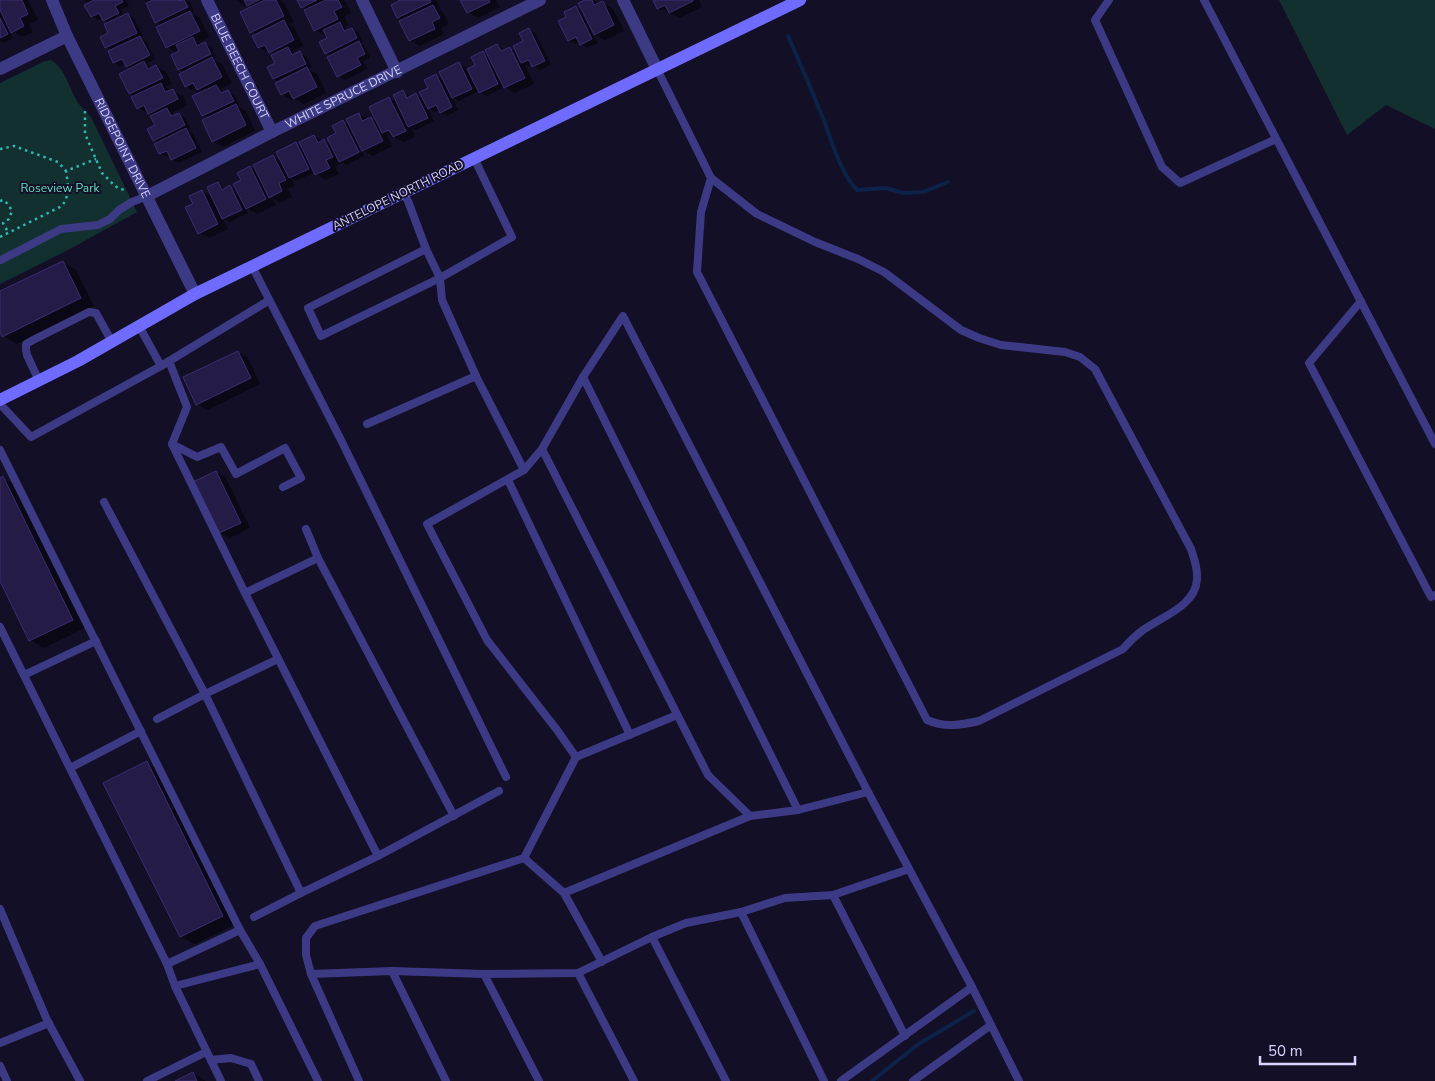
<svg xmlns="http://www.w3.org/2000/svg" width="1435" height="1081" viewBox="0 0 1435 1081" font-family="'Nunito Sans',sans-serif">
	<style>
		.green { fill: #12302f }
		.shadow { fill: #0007 }
		.lines { fill: none; stroke-linecap: round; stroke-linejoin: round }
		.stream { stroke: #0c2248; stroke-width: 4 }
		.building { fill: #241b47; stroke: #3b2d73 }
		.path { stroke: #2fb8b0; stroke-width: 2.5; stroke-dasharray: 2.5 4; stroke-linecap: butt }
		.service { stroke: #3d3a85; stroke-width: 8 }
		.minor { stroke: #3d3a85; stroke-width: 12 }
		.secondary { stroke: #6f6bff; stroke-width: 12 }
		.labels { text-anchor: middle; stroke-width: 4; stroke-linejoin: round; paint-order: stroke }
		.street-label { font-size: 12px; fill: #d9d4ff; stroke: #130f26 }
		.park-label { font-size: 12px; fill: #5fe0c0; stroke: #130f26 }
	</style>
	<rect width="100%" height="100%" fill="#130f26"/>
	<!-- green -->
	<g class="green">
		<path d="M1279 0H1435V129L1386 105 1347 135Z"/>
		<path d="M51 60C67 70 69 90 79 104 83 109 87 113 91 117L137 212 70 249 0 284V83L45 61Z"/>
	</g>
	<!-- shadow -->
	<g class="shadow">
		<path d="M0 0H28L38 20 29 24 33 32 22 37 10 30 13 38 4 43 0 40Z"/>
		<path d="M84 0H126L129 6 121 10 124 16 128 14 134 18 143 36 141 37 146 41 155 59 146 64 153 68 156 66 166 72 172 84 165 87 183 96 188 105 173 112 175 116 179 114 185 118 191 129 187 130 193 133 202 152 179 163 172 159 170 155 167 157 160 153 159 143 154 140 156 126 154 116 138 108 136 96 130 93 131 69 127 66 125 63 121 66 114 62 112 50 106 47 110 34 109 23 104 20 103 18 98 20 92 16 90 3Z"/>
		<path d="M144 0H185L190 2 194 11 190 13 200 18 209 37 199 42 201 46 205 44 212 48 216 58 213 59 222 64 232 83 221 89 224 93 228 91 235 95 239 105 237 106 246 111 255 131 223 147 213 141 208 118 203 115V92L200 90 196 92 186 86 184 72 179 69 178 53 167 47 162 26 156 22 149 3Z"/>
		<path d="M236 0H280L284 3 294 22 289 24 294 27 303 46 293 51 295 55 300 53 306 56 312 67 308 69 317 74 326 93 304 104 295 99 292 100 282 94 280 82 274 79 269 67 277 63 275 55 271 52 269 53 259 47 257 35 251 32 252 8 249 5 246 7Z"/>
		<path d="M298 0H342L346 2 351 13 344 16 348 25 345 26 348 31 352 29 359 33 363 42 360 43 365 46 370 58 363 61 367 69 345 80 338 76 331 56 326 53 328 38 326 35 325 36 315 30 305 9 302 7Z"/>
		<path d="M400 0H436L440 8 438 9 443 12 449 24 441 28 444 34 420 46 410 40 403 20 398 17 401 2Z"/>
		<path d="M462 0H497L496 1 500 7 478 18 468 12Z"/>
		<path d="M588 0H593L600 4 603 3 613 9 624 31 605 40 593 34 598 43 587 48 581 44 580 42 575 44 569 40 568 17 576 7 584 12Z"/>
		<path d="M655 0H699L702 7 680 18 658 8Z"/>
		<path d="M529 29 535 33 551 64 540 70 532 64 529 66 524 63 534 84 515 93 505 87 486 96 479 91 459 101 451 96 458 110 447 116 441 112 440 110 435 112 427 107 434 121 416 130 411 128 415 137 404 142 386 134 392 146 373 156 364 151V148L342 159V162L362 152 364 156 347 165 342 163 335 166 339 174 326 180 316 174 315 172 296 181 291 178 295 186 288 189 292 197 280 203 272 198 276 205 257 214 245 207 248 213 230 222 222 218 228 229 209 238 199 233 195 204 202 191 213 198 218 184 225 189 230 187 239 192 242 181 250 167 258 172 273 156 282 161 296 144 304 148 314 136 332 145 343 122 352 127 358 114 368 119 371 118 378 122 389 98 398 103 403 92 410 97 416 95 425 100 436 75 445 81 459 64 466 67 467 70 477 66 483 53 490 57 497 45 506 50 510 49 518 53Z"/>
		<path d="M63 262 76 270 94 306 17 344 3 336 0 329V293Z"/>
		<path d="M238 352 248 358 260 384 207 410 197 404Z"/>
		<path d="M216 472 226 478 250 528 230 538 220 533Z"/>
		<path d="M3 478 16 485 85 628 44 648 30 640 0 578V479Z"/>
		<path d="M147 763 160 771 236 924 195 944 181 937 105 783Z"/>
		<path d="M193 1073 206 1081H178Z"/>
	</g>
	<g class="lines">
		<!-- stream -->
		<g class="stream">
			<path d="M788 36C799 61 810 86 820 111 831 136 838 170 857 190L886 188 903 193 923 192 948 182"/>
			<path d="M872 1081 917 1045 974 1011"/>
		</g>
	</g>
	<!-- building -->
	<g class="building">
		<path d="M0 0H22L28 14 20 18 24 26 11 33 0 10Z"/>
		<path d="M94 0H122L123 2 115 6 119 13 103 21 99 13 91 17 84 5Z"/>
		<path d="M153 0H174L175 1 184 0 188 7 155 23 146 3Z"/>
		<path d="M244 0H259L247 6Z"/>
		<path d="M265 0H276L284 16 250 33 240 12Z"/>
		<path d="M297 0H317L301 8Z"/>
		<path d="M326 0H338L342 7 334 11 338 19 314 31 304 10Z"/>
		<path d="M399 0H430L431 2 397 18 391 5 399 1Z"/>
		<path d="M460 0H489L490 2 467 13Z"/>
		<path d="M585 0H592L594 5 603 1 614 25 594 35 578 3Z"/>
		<path d="M653 0H693V1L669 13 665 5 657 9Z"/>
		<path d="M433 5 440 18 432 22 435 29 409 41 399 21Z"/>
		<path d="M576 6 592 39 580 45 576 37 568 41 558 21 566 17 564 12Z"/>
		<path d="M190 11 200 31 166 48 156 27Z"/>
		<path d="M128 13 137 33 105 48 100 37 108 33 104 24Z"/>
		<path d="M0 18 8 34 0 38Z"/>
		<path d="M284 20 294 40 269 53 265 45 258 48 252 36Z"/>
		<path d="M340 22 344 31 352 28 357 38 325 54 319 42 327 38 323 30Z"/>
		<path d="M529 28 545 61 532 67 529 60 521 63 513 46 523 41 519 33Z"/>
		<path d="M140 36 150 55 126 67 122 59 113 63 108 51Z"/>
		<path d="M193 37 197 46 205 42 211 54 178 70 171 55 179 51 176 45Z"/>
		<path d="M359 41 365 54 357 58 361 65 337 77 327 57Z"/>
		<path d="M497 44 501 51 510 47 525 78 504 88 485 50Z"/>
		<path d="M288 47 292 55 300 51 306 64 273 79 267 67 275 63 271 55Z"/>
		<path d="M483 51 498 84 479 93 467 69 475 65 471 57Z"/>
		<path d="M212 57 222 77 197 90 193 83 185 87 179 74Z"/>
		<path d="M144 61 148 69 156 65 163 78 129 94 119 74Z"/>
		<path d="M459 62 472 89 452 98 439 72Z"/>
		<path d="M307 67 317 87 293 99 289 91 281 95 275 83Z"/>
		<path d="M436 74 452 107 440 113 436 105 428 109 419 92 428 88 424 80Z"/>
		<path d="M161 83 165 92 173 89 178 99 148 114 144 105 137 109 131 97Z"/>
		<path d="M216 85 221 93 228 90 234 101 202 116 192 96Z"/>
		<path d="M403 90 407 98 416 93 428 118 408 127 393 95Z"/>
		<path d="M389 97 406 131 393 137 389 130 382 133 369 107Z"/>
		<path d="M236 104 246 125 212 142 202 120Z"/>
		<path d="M167 108 171 116 179 113 185 125 153 141 147 129 155 125 150 116Z"/>
		<path d="M359 113 362 121 371 117 383 141 362 151 346 119Z"/>
		<path d="M343 120 359 152 339 162 327 138 336 133 332 126Z"/>
		<path d="M186 128 196 148 171 160 167 151 159 154 154 144Z"/>
		<path d="M314 135 318 143 324 139 333 157 326 160 330 168 315 175 299 142Z"/>
		<path d="M296 142 309 169 289 178 276 152Z"/>
		<path d="M273 155 286 180 279 183 282 191 269 198 253 165Z"/>
		<path d="M250 166 266 199 246 209 233 184 241 180 237 173Z"/>
		<path d="M218 182 222 190 230 185 242 210 222 219 207 187Z"/>
		<path d="M202 190 218 224 198 234 185 207 193 204 189 196Z"/>
		<path d="M63 261 81 298 2 337 0 332V291Z"/>
		<path d="M238 351 251 378 196 405 183 377Z"/>
		<path d="M216 471 241 523 219 533 193 482Z"/>
		<path d="M3 476 73 620 29 641 0 581V478Z"/>
		<path d="M147 761 223 916 180 937 103 783Z"/>
		<path d="M193 1072 197 1081H175Z"/>
	</g>
	<g class="lines">
		<!-- path -->
		<g class="path">
			<path d="M85 111V134L102 173 115 186 120 189 126 190"/>
			<path d="M0 149 14 146 58 162 66 171"/>
			<path d="M0 201 3 200 8 204 12 211 9 219 3 223 8 232"/>
			<path d="M0 237 62 206C70 195 68 184 66 171L96 159"/>
		</g>
		<!-- service -->
		<g class="service">
			<path d="M1109 0 1095 20 1162 167 1180 183 1276 139"/>
			<path d="M1204 0 1435 444"/>
			<path d="M657 69 711 178 701 212 697 272 927 720C945 728 961 725 979 721L1123 649C1129 642 1135 636 1143 630 1161 617 1196 606 1197 579 1198 568 1194 559 1191 549L1095 369 1080 357 1065 352 1001 345 979 338 961 330 884 272 858 259 815 242 757 214 711 178"/>
			<path d="M403 193 408 201 426 249"/>
			<path d="M1 260 61 229 98 225 110 219 119 210 132 202 147 196"/>
			<path d="M252 266 341 440 506 777"/>
			<path d="M1361 301 1309 363 1431 597 1435 595"/>
			<path d="M139 326 161 366 268 301"/>
			<path d="M169 361 187 407 172 444 245 593 378 856"/>
			<path d="M476 376 524 470 542 449 583 377 623 316 868 792 798 810 750 816 708 775 542 449"/>
			<path d="M583 377 798 810"/>
			<path d="M39 381 27 355 26 350V344L33 340 89 312 96 313 112 342"/>
			<path d="M0 404 31 437 161 366"/>
			<path d="M367 424 476 376 442 300 440 278 321 336 308 308 426 249 440 278 512 237 474 158"/>
			<path d="M172 444 197 457 221 447 236 474 285 448 301 478 283 487"/>
			<path d="M0 450 240 930 167 964 0 627"/>
			<path d="M524 470 427 524 487 640 557 730 576 757 677 715"/>
			<path d="M508 480 630 735"/>
			<path d="M104 502 205 694 157 719"/>
			<path d="M306 529 318 558 454 816"/>
			<path d="M245 593 318 558"/>
			<path d="M278 659 205 694 301 893 378 856 499 791"/>
			<path d="M24 675 96 641"/>
			<path d="M70 768 141 731"/>
			<path d="M868 792 909 869"/>
			<path d="M524 858 564 893 750 816"/>
			<path d="M564 893 602 962"/>
			<path d="M833 895 905 1036"/>
			<path d="M0 909 47 1020 80 1081"/>
			<path d="M741 912 824 1081"/>
			<path d="M254 917 301 893"/>
			<path d="M652 937 726 1081"/>
			<path d="M167 964 175 986 221 1081"/>
			<path d="M260 964 318 1081"/>
			<path d="M392 971 446 1081"/>
			<path d="M578 973 634 1081"/>
			<path d="M311 974 306 955V938L315 926 524 858 576 757"/>
			<path d="M484 974 539 1081"/>
			<path d="M175 986 260 964 240 930"/>
			<path d="M972 987 991 1025"/>
			<path d="M0 1043 49 1023"/>
			<path d="M211 1060 231 1058 251 1064 259 1081"/>
			<path d="M0 1066 7 1081"/>
			<path d="M147 1081 206 1052"/>
			<path d="M359 1081 311 974 392 971 484 974 578 973 652 937 686 923 741 912 785 898 833 895 909 869 972 987 841 1081"/>
			<path d="M913 1081 991 1025 1019 1081"/>
		</g>
		<!-- minor -->
		<g class="minor">
			<path id="s1" d="M52 0 67 36 195 294"/>
			<path id="s2" d="M207 0 272 132"/>
			<path d="M362 0 397 72"/>
			<path d="M623 0 657 69"/>
			<path d="M0 69 67 36"/>
			<path id="s3" d="M147 196 272 132 540 0"/>
		</g>
		<!-- secondary -->
		<path class="secondary" d="M0 400 78 361 195 294 800 0"/>
	</g>
	<g class="labels">
		<!-- street labels -->
		<g class="street-label">
			<text dy="4" stroke="none"><textPath href="#s2" startOffset="74">BLUE BEECH COURT</textPath></text>
			<text dy="4" stroke="none"><textPath href="#s3" startOffset="220">WHITE SPRUCE DRIVE</textPath></text>
			<text dy="4" stroke="none"><textPath href="#s1" startOffset="164">RIDGEPOINT DRIVE</textPath></text>
			<text transform="translate(398 195) rotate(-26)" y="4">ANTELOPE NORTH ROAD</text>
		</g>
		<!-- park labels -->
		<g class="park-label">
			<text x="60" y="192">Roseview Park</text>
		</g>
	</g>
	<!-- scale -->
	<path d="M1260 1056v8h95v-8" fill="none" stroke="#d9d4ff" stroke-width="2.5"/>
	<text x="1268" y="1056" font-size="15" fill="#d9d4ff" stroke="#130f26" stroke-width="4" paint-order="stroke">50 m</text>
</svg>
